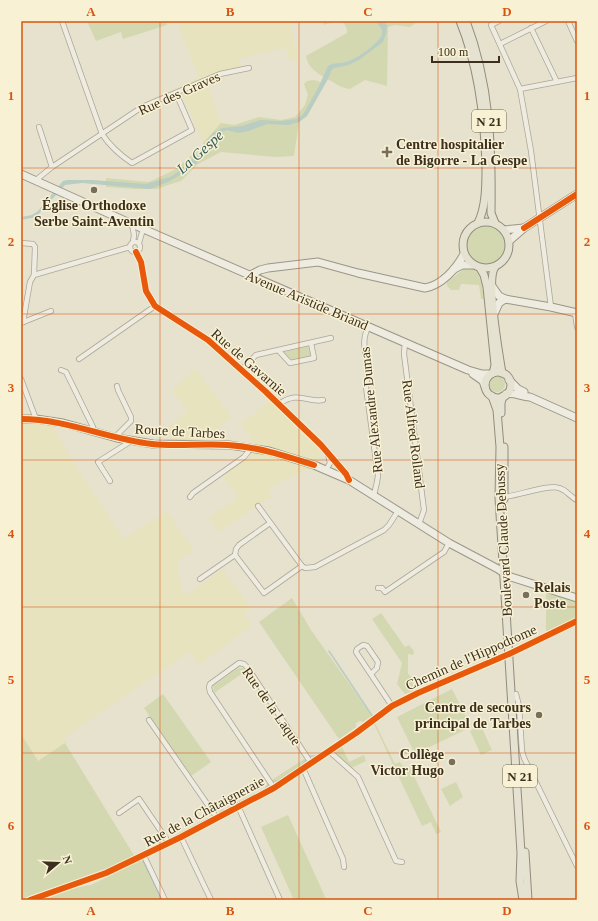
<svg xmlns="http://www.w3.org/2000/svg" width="598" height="921" viewBox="0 0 598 921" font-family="Georgia,serif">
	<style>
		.farmland { fill: #e7e3be }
		.green { fill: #d4d8b0 }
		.water { fill: #b9cdc3 }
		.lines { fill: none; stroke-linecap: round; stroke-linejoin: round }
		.stream { stroke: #b9cdc3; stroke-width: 1.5 }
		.street-casing { stroke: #aca697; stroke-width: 6 }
		.secondary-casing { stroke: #9b9687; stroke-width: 9 }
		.primary-casing { stroke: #918c7e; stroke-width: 9 }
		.street { stroke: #eeebe0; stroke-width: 4.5 }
		.secondary { stroke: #eeebe0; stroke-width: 7 }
		.primary { stroke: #e6e2d1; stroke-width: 7 }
		.cycleway-casing { stroke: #f8f1d4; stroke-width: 8 }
		.cycleway { stroke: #e8590c; stroke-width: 6 }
		.grid { fill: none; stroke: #d7550e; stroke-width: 1; stroke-opacity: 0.55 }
		.poi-dot { fill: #786e5c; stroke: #f8f1d4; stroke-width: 1.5 }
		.labels { text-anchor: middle; stroke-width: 3; stroke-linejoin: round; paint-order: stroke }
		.shield { fill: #f8f1d4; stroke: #746955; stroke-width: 1 }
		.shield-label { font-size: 13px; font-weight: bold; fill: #3c2f1e }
		.street-label { font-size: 14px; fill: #3c2f1e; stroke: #f8f1d4 }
		.poi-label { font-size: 14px; font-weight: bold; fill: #3c2f1e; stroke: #f8f1d4; text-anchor: start }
		.water-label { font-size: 15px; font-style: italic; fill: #2c5c5d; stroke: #f8f1d4 }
		.neatline { fill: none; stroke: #d7550e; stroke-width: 1.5 }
		.grid-label { font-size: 13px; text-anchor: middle; font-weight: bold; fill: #d7550e }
	</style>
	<rect width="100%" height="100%" fill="#e6e2ce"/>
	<!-- farmland -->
	<g class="farmland">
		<path d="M166 21H290L298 59 289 60 286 48 239 58 241 66 205 77 221 123 203 143 178 86 199 78 178 24 167 25Z"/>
		<path d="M196 369 232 418 200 441H170L169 427 188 411 172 390Z"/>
		<path d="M271 401 322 450 316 464 268 489 272 496 218 532 209 518 238 497 222 476 252 454 255 444 240 424Z"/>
		<path d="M21 423H33L52 426 77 468 124 539 167 511 194 550 177 561 181 587 186 595 223 569 251 609 244 613 252 625 199 665 189 652 65 737 67 741 38 761 21 734Z"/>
	</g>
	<!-- green -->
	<g class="green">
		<path d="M87 21H166L167 25 123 39 121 32 96 41Z"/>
		<path d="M323 21H418L410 27 395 25 388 27 387 86 365 80 350 89C340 88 336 83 327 79 317 73 308 68 306 56L347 33C347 17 334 21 324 25Z"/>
		<path d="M313 80 318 81 324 85 307 116 299 122 294 156 275 157 221 152 198 164 181 181 168 185 157 189H135L106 187V178L149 182 174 170 203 146V143L221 123 234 125 259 117 281 120 295 117 305 105 308 95 304 84 307 81Z"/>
		<circle cx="485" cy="245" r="20"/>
		<path d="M470 268C482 271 482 288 484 299H481L479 285 461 284 459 290H451L447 286V282L464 269Z"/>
		<path d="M308 346 311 356 292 360 284 352Z"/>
		<circle cx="497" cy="384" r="8"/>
		<path d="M546 593 577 602V618L546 632Z"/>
		<path d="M292 598 311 630 372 716 363 722 360 721 356 723V727L339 739 259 622Z"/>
		<path d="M381 613 405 647 409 645 414 651 413 655 408 654V674L413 678V691L405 694 397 684 402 663 372 619Z"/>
		<path d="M238 668H243L246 671 214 693 213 686Z"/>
		<path d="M452 689 471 727 415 754 397 717Z"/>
		<path d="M163 694 211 762 191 776 144 708Z"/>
		<path d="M375 723 395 764 400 762 402 765 411 770 441 832 436 834 431 822 422 826 374 724Z"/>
		<path d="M481 726 492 750 481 755 470 731Z"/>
		<path d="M21 734 38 761 65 743 135 857 105 870 21 899Z"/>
		<path d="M342 747 349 762 364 755 366 761 351 768 333 753 334 751Z"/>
		<path d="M304 759 306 761 305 764 278 783 274 782 272 780Z"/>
		<path d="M456 782 463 797 450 806 441 789Z"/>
		<path d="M288 815 322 890 326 900H294L261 827Z"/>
		<path d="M142 860 161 900H43L75 888 91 885Z"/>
	</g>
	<!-- water -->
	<path class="water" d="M375 21H385L387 26 386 34 383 42 359 60 349 65 334 68 331 71 328 79 307 116 299 122 288 125 267 124 249 131 238 133 227 130 222 132 215 138 196 164 187 171 168 182 150 189 82 183 65 185 36 217 21 220V217L32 215 38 211 63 181 67 180H92L146 184 170 177 184 168 198 153 213 133 222 128 242 126 260 120 281 121 296 119 301 116 304 113 318 88 328 66C334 62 339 64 346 62 355 60 380 43 382 34 383 29 379 25 375 21Z"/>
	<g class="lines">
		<!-- stream -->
		<g class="stream">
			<path d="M329 651 373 717"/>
			<path d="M310 756H316L325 751"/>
			<path d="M274 781H278L301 766 306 760"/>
			<path d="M228 808 265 789 268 785"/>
			<path d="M220 812 224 810"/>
			<path d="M172 838 208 819"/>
			<path d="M140 854 164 842"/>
			<path d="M143 861 162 900"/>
		</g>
		<defs>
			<g id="street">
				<path d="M62 21 102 134C110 146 120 155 132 163L192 130 176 93"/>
				<path d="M499 21 491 25 520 89 531 151 551 307"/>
				<path d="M568 21 577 41"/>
				<path d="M531 28 557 82"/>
				<path d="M500 44 546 21"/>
				<path d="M520 89 577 78"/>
				<path d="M39 127 52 167"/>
				<path d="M36 180 52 167 142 107 220 74 249 68"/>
				<path d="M132 224 134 235 133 242"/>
				<circle cx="135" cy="247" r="5"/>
				<path d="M21 243 33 244 35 247 34 275 130 247"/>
				<path d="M139 243 143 229"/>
				<path d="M136 252 141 262 146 291 155 306 208 340 265 391 321 445 346 474 349 480"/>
				<path d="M575 313 577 327"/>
				<path d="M23 322 30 282 34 275"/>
				<path d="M21 323 51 311"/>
				<path d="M369 326C359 342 368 357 368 374 368 378 366 383 366 387L378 476 377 482 374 495"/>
				<path d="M405 342 404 354 424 510 419 524"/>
				<path d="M279 351 290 363 314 358 311 343"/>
				<path d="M79 359 155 306"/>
				<path d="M61 370 66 372 93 427 94 432"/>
				<path d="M241 370 256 355 331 338"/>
				<path d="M21 379 36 419"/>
				<path d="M279 404C299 390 306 403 323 400"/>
				<path d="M117 438 118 434 131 421V417L118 390 117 386"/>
				<path d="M326 470 330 463 328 454"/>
				<path d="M110 481 98 462 128 443 129 440"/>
				<path d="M190 497 193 493 244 457 248 452 249 448"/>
				<path d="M503 497C517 496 549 484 559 488 567 490 570 497 577 500"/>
				<path d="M258 506 302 566 305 568 315 567 384 530 389 525 398 511"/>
				<path d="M235 555 264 593 302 566"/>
				<path d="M200 579 235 555 236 549 239 545 270 523"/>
				<path d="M378 588H382L385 592 444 552 449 543"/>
				<path d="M371 674 377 668 378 662 367 646 363 645 357 649 356 652 392 706"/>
				<path d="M516 694 519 706 522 751 524 758 577 866"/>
				<path d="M149 720 217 818"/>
				<path d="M329 751 358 777 396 861 402 862"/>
				<path d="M303 768 343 859 344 867"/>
				<path d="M274 788 210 692 209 687 210 684 239 663 244 664 247 667 311 763"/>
				<path d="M238 806 280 900"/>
				<path d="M119 813 139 799 169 843"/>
				<path d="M181 837 211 900"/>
				<path d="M144 856 165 900"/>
				<path d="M30 900 106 873 181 837 274 788 356 733 392 706 418 693 509 654 577 621"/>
			</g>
			<g id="secondary">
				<path d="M21 174 132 224 468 370 482 374H490"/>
				<path d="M504 230 524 228"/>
				<path d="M509 241 524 228 577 194"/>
				<path d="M454 269 462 265H474"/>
				<path d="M251 275 260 270 268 268 318 262 358 273 425 288C442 285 456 269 464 254"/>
				<path d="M492 286 499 296 505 299 551 307 577 313"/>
				<path d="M494 314 499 303 505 299"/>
				<path d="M473 374 483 381 485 387"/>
				<path d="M509 380 518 389 524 392"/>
				<path d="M506 394C515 392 521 397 530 397L577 418"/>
				<path d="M21 419H36L63 423 117 438 153 444 229 445 269 451 314 465 349 480 449 543 498 569 508 576 577 598"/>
			</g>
			<g id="primary">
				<path d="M460 21C479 68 485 118 486 168 486 185 486 207 478 223"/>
				<path d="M466 21C490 84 492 147 491 213L495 223"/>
				<circle cx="486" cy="245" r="23"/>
				<path d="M495 267C486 279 499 355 502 373"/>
				<path d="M480 268 484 275 487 287 495 365 493 373"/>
				<circle cx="498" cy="385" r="13"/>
				<path d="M492 396 497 410 500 447 499 498 521 853 520 881 523 900"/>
				<path d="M501 413V403L503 396"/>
				<path d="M504 499V447"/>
				<path d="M525 852 528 900"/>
			</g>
		</defs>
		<!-- street casing -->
		<use href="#street" class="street-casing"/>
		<!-- secondary casing -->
		<use href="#secondary" class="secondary-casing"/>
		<!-- primary casing -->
		<use href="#primary" class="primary-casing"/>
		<!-- street -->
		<use href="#street" class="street"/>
		<!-- secondary -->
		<use href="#secondary" class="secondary"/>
		<!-- primary -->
		<use href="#primary" class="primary"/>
		<defs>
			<g id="cycleway">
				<path d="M524 228 577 194"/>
				<path d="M136 252 141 262 146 291 155 306 208 340 265 391 321 445 346 474 349 480"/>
				<path d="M21 419C66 419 108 439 152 444 177 447 203 443 228 445 258 447 286 456 314 465"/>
				<path d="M30 900 106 873 181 837 274 788 356 733 392 706 418 693 509 654 577 621"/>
			</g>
		</defs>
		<!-- cycleway casing -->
		<use href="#cycleway" class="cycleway-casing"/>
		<!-- cycleway -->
		<use href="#cycleway" class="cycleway"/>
	</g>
	<!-- grid -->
	<path class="grid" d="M160 21V900M299 21V900M438 21V900M21 168H577M21 314H577M21 460H577M21 607H577M21 753H577"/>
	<!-- markers -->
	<g class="poi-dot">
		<path d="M385 146h4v4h4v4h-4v4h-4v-4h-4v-4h4z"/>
		<circle cx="94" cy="190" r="4"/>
		<circle cx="526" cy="595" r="4"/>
		<circle cx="539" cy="715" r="4"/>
		<circle cx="452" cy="762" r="4"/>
	</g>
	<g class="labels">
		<!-- shield labels -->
		<g class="shield">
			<rect x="472" y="110" width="34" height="22" rx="3"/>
			<rect x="503" y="765" width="34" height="22" rx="3"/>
		</g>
		<g class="shield-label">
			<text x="489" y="126">N 21</text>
			<text x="520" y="781">N 21</text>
		</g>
		<!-- street labels -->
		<g class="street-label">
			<text transform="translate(179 93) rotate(-24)" y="5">Rue des Graves</text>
			<text transform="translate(307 300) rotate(23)" y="5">Avenue Aristide Briand</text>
			<text transform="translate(249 362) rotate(41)" y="5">Rue de Gavarnie</text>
			<text transform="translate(371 410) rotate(-96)" y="5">Rue Alexandre Dumas</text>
			<text transform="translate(180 431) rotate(3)" y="5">Route de Tarbes</text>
			<text transform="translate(414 434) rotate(83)" y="5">Rue Alfred Rolland</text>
			<text transform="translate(503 540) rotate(-93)" y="5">Boulevard Claude Debussy</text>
			<text transform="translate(471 657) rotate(-24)" y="5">Chemin de l'Hippodrome</text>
			<text transform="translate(272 706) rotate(55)" y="5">Rue de la Laque</text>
			<text transform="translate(204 811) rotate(-28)" y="5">Rue de la Châtaigneraie</text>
		</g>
		<!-- poi labels -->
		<g class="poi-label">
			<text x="396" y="149">Centre hospitalier<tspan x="396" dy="16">de Bigorre - La Gespe</tspan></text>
			<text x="94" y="210" text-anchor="middle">Église Orthodoxe<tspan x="94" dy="16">Serbe Saint-Aventin</tspan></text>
			<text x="534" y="592">Relais<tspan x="534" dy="16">Poste</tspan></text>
			<text x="531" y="712" text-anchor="end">Centre de secours<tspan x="531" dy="16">principal de Tarbes</tspan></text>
			<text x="444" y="759" text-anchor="end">Collège<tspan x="444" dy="16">Victor Hugo</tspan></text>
		</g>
		<!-- water labels -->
		<g class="water-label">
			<text transform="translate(200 152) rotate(-42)" y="5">La Gespe</text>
		</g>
	</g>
	<!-- border -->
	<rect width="598" height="921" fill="none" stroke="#f8f1d4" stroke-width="44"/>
	<!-- north arrow -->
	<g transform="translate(58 863) rotate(71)" stroke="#f8f1d4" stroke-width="3" paint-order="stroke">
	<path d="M0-3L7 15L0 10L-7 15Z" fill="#3c2f1e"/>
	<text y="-6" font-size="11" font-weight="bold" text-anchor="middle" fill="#3c2f1e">N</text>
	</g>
	<!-- scale -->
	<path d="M432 56v6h67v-6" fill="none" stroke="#3c2f1e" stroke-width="2"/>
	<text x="438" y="56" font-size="12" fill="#3c2f1e" stroke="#f8f1d4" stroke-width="3" paint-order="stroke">100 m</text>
	<rect x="22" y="22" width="554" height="877" class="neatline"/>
	<g class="grid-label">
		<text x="91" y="16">A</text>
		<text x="230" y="16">B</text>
		<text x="368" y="16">C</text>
		<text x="507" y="16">D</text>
		<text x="11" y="100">1</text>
		<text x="587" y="100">1</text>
		<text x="11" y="246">2</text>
		<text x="587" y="246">2</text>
		<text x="11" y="392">3</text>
		<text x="587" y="392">3</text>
		<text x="11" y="538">4</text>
		<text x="587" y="538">4</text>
		<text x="11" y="684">5</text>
		<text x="587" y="684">5</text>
		<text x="11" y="830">6</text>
		<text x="587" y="830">6</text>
		<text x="91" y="915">A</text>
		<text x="230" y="915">B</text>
		<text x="368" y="915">C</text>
		<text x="507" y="915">D</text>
	</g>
</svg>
